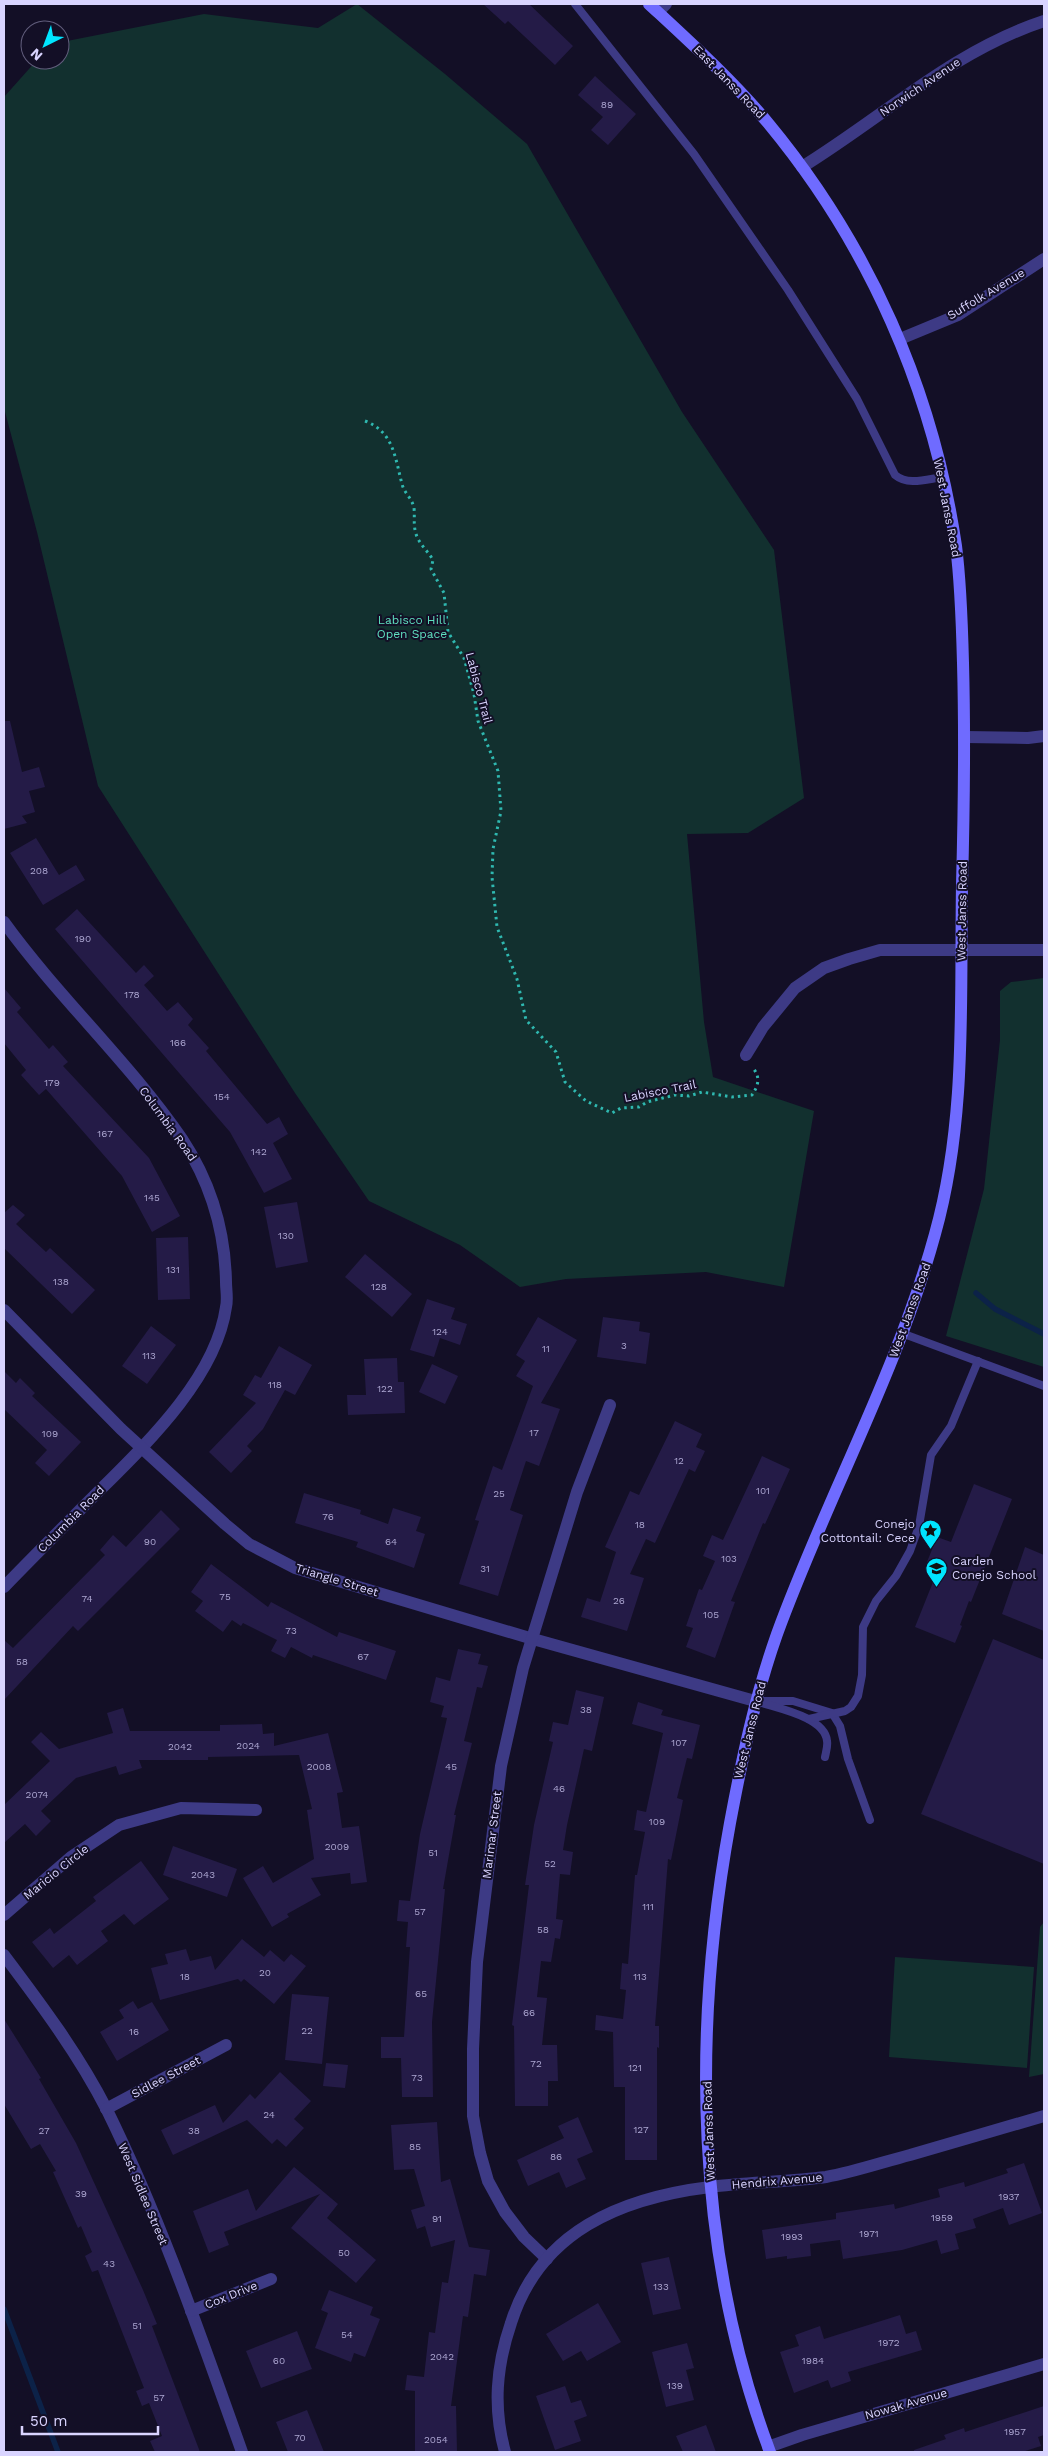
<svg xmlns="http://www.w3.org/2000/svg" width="1048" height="2456" viewBox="0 0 1048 2456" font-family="'Work Sans',sans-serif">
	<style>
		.green { fill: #12302f }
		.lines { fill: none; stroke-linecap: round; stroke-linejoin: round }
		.stream { stroke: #0c2248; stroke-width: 5.5 }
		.building { fill: #241b47 }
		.path { stroke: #2fb8b0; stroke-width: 3; stroke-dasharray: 2.5 4; stroke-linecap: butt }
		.lane { stroke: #3d3a85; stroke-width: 8 }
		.street { stroke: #3d3a85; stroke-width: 12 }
		.secondary { stroke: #6f6bff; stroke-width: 12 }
		.labels { text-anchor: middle; stroke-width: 4; stroke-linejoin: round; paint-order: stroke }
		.number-label { font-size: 10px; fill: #aca6d1 }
		.street-label { font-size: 12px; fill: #d9d4ff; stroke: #130f26 }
		.park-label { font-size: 12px; fill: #5fe0c0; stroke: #130f26 }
		.poi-label { font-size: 12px; fill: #d9d4ff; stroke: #130f26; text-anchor: end }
	</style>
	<rect width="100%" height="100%" fill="#130f26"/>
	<!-- green -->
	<g class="green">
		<path d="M357 4 445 74 527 144 682 412 774 550 804 798 748 833 687 834 704 1022 713 1077 814 1111 784 1287 706 1272 566 1279 520 1287 460 1245 369 1201 295 1093 98 786 37 532 4 408V97L37 60H60V45L67 41 204 14 318 28Z"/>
		<path d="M1044 978V1367L946 1336 984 1189 1000 1040V991L1011 982Z"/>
		<path d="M1044 1922V2074L1029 2077 1040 1927Z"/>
		<path d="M895 1957 1034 1967 1027 2068 889 2057Z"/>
	</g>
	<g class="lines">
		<!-- stream -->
		<g class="stream">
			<path d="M976 1293 995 1309 1044 1334"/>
			<path d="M4 2309 58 2452"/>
		</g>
	</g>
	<!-- building -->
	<g class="building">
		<path d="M483 4H529L573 46 555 65 508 21 505 24Z"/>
		<path d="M595 76 636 114 608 145 591 130 603 117 578 95Z"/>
		<path d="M4 721H10L22 772 39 767 45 787 29 791 35 812 22 816 27 823 4 829Z"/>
		<path d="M36 838 59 875 76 865 85 880 43 905 10 853Z"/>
		<path d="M77 909 136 973 144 965 154 976 144 985 167 1011 178 1002 193 1019 188 1025 209 1048 206 1051 267 1124 279 1117 288 1134 273 1143 292 1179 264 1193 230 1132 55 929Z"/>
		<path d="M4 988 21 1008 17 1012 49 1049 53 1045 68 1062 63 1066 149 1158 180 1216 152 1232 122 1176 46 1089 39 1095 21 1075 26 1070 4 1043Z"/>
		<path d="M297 1202 308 1262 276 1268 264 1207Z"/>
		<path d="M13 1205 25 1215 16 1224 46 1252 50 1248 95 1290 72 1314 4 1248V1213Z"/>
		<path d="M188 1237 190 1299 158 1300 156 1238Z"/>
		<path d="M365 1254 412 1294 392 1317 345 1277Z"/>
		<path d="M427 1299 455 1308 451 1319 467 1324 460 1345 440 1338 434 1357 410 1350Z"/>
		<path d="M538 1317 577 1340 541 1403 560 1409 539 1466 526 1461 510 1510 523 1515 498 1596 459 1584 479 1521 475 1520 493 1466 502 1470 533 1386 516 1376 525 1361 516 1355Z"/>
		<path d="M603 1317 640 1322 639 1331 650 1333 646 1364 597 1357Z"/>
		<path d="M151 1326 176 1345 147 1384 122 1366Z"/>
		<path d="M279 1346 312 1365 295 1395 285 1390 263 1429 247 1446 252 1451 231 1473 209 1452 256 1403 243 1395 255 1375 261 1378Z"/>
		<path d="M397 1358 398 1382H404L405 1413 348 1415 347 1395H366L364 1359Z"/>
		<path d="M432 1364 458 1376 445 1404 419 1392Z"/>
		<path d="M4 1371 16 1383 20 1378 35 1393 32 1396 81 1442 49 1476 35 1463 47 1450 4 1409Z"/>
		<path d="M675 1421 702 1434 696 1447 705 1451 695 1472 689 1469 655 1543 646 1539 630 1574 644 1578 627 1631 581 1617 587 1598 600 1602 616 1552 605 1547 630 1491 639 1495Z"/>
		<path d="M762 1456 790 1469 765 1524 763 1523 731 1601 735 1602 715 1658 686 1647 693 1628 686 1626 699 1589 702 1590 715 1561 703 1556 712 1535 723 1540Z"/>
		<path d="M974 1484 1012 1499 971 1602 969 1601 960 1625 962 1626 955 1643 915 1627 939 1567 927 1562 937 1537 951 1542Z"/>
		<path d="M304 1493 361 1510 360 1514 388 1524 393 1508 421 1517 416 1531 425 1534 414 1568 356 1547 358 1542 295 1523Z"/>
		<path d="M161 1510 180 1529 78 1631 73 1626 4 1700V1640L13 1648 105 1555 100 1550 113 1535 126 1547Z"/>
		<path d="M1025 1547 1044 1555V1631L1002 1614Z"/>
		<path d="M211 1564 268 1607 271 1602 337 1637 339 1632 396 1651 386 1680 313 1655 312 1658 291 1647 285 1658 271 1651 277 1640 243 1623 241 1626 232 1620 223 1632 195 1611 203 1601 191 1592Z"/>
		<path d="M993 1639 1044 1660V1864L921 1814Z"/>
		<path d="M458 1649 481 1654 478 1664 488 1666 482 1688 477 1687 464 1741 472 1743 454 1815H456L443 1889H445L432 2022 433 2097H402L401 2058H381V2037H404L410 1947H406L408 1922 397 1921 399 1900 410 1901 420 1834 447 1718 441 1717 444 1706 430 1702 436 1677 450 1681Z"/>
		<path d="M576 1690 604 1697 592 1751 584 1749 567 1825 563 1850 573 1852 570 1875 560 1874 556 1919 563 1920 560 1939 555 1938 551 1962 541 1961 537 1997 547 1998 542 2045H557L558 2081H548V2106H515L514 2026 512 2025 529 1885H525L534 1825 553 1742 549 1741 553 1722 568 1725Z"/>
		<path d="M638 1702 663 1710 661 1715 700 1725 692 1759 687 1758 677 1798 683 1800 671 1860 668 1859 655 2026H659V2048L657 2047V2160H625V2087H614L613 2032 595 2030 596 2015 623 2019 626 1990 620 1989 622 1963 628 1964 635 1875H637L645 1832 634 1830 637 1810 646 1812 663 1733 632 1724Z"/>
		<path d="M123 1708 130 1731H220V1725L262 1724 263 1734 274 1733V1746L328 1733 343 1792 337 1793 342 1828 359 1826 367 1882 351 1884 350 1873 311 1878 321 1895 287 1914 289 1917 272 1927 243 1878 263 1866 273 1883 314 1859 307 1810 312 1809 299 1755 208 1757V1760H139L142 1768 119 1775 116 1766 76 1778 41 1811 51 1821 36 1836 25 1824 4 1843V1805L50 1761 31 1742 41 1732 59 1749 113 1733 107 1713Z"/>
		<path d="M173 1846 237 1869 227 1897 163 1875Z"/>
		<path d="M141 1861 169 1899 134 1925 124 1914 101 1931 108 1941 77 1965 69 1955 53 1968 32 1942 50 1928 54 1934 96 1901 93 1897Z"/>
		<path d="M242 1939 264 1957 270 1950 284 1962 291 1954 306 1966 274 2004 244 1979 241 1982 238 1979 160 2000 151 1968 168 1964 165 1954 186 1949 190 1961 211 1956 215 1970Z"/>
		<path d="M292 1994 329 1997 322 2064 285 2060Z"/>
		<path d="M133 2001 138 2009 152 2002 169 2030 117 2061 100 2032 124 2018 119 2010Z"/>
		<path d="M4 2019 41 2078 39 2079 76 2143 143 2290 157 2324 152 2326 200 2452H155L150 2441 162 2436 149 2403 142 2406 136 2391 144 2388 98 2270 92 2272 85 2256 92 2252 81 2226 78 2228 53 2172 56 2171 40 2144 31 2149 4 2104Z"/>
		<path d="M326 2063 348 2065 345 2088 323 2086Z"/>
		<path d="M280 2072 311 2101 294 2119 304 2128 286 2147 277 2139 272 2144 247 2120 173 2155 161 2130 215 2105 223 2123 250 2094 255 2099Z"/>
		<path d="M578 2117 593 2152 577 2159 586 2179 566 2188 559 2172 528 2186 517 2160 564 2138 558 2126Z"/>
		<path d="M437 2122 441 2182 450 2179 469 2247 490 2250 486 2276 474 2274 468 2317 463 2316 451 2406H456L457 2452H415V2391L405 2390 407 2375 424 2377 429 2332 435 2333 442 2282 448 2283 455 2240 431 2247 425 2226 417 2229 411 2210 425 2206 414 2169 394 2170 391 2125Z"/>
		<path d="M1024 2163 1042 2213 1009 2225 1003 2208 973 2219 976 2228 955 2234 959 2249 941 2254 937 2240 902 2250 843 2259 840 2240 810 2244 811 2256 787 2259V2256L766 2259 762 2230 836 2219V2213L876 2207 894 2204 895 2209 940 2197 938 2189 964 2182 965 2187 1008 2173 1006 2169Z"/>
		<path d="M294 2167 338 2204 327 2218 376 2260 356 2283 291 2228 320 2194 224 2232 229 2245 209 2253 193 2211 248 2189 256 2211Z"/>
		<path d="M669 2257 681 2309 653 2315 641 2263Z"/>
		<path d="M329 2290 373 2307 370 2315 380 2319 365 2357 354 2353 351 2362 315 2348 328 2313 321 2310Z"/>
		<path d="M598 2303 621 2342 587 2361 581 2351 563 2361 546 2334Z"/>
		<path d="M900 2315 906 2334 916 2331 922 2350 848 2372 851 2381 831 2388 828 2380 794 2393 780 2352 799 2346 795 2335 820 2326 824 2339Z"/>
		<path d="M297 2331 312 2369 261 2388 246 2351Z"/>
		<path d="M687 2343 694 2368 686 2370 694 2400 666 2407 652 2352Z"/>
		<path d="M565 2386 571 2403 581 2400 587 2416 574 2421 581 2441 555 2450 536 2396Z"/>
		<path d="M1044 2406V2435L1038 2437 1041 2446 1022 2452H914V2450L946 2439 944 2435 964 2428 965 2432Z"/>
		<path d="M307 2410 324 2452H288L276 2422Z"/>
		<path d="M706 2425 716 2452H683L676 2436Z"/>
	</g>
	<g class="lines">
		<!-- path -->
		<path class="path" d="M365 421C394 432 395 458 402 484 404 493 412 498 414 508 415 517 413 524 416 534 419 544 428 551 433 560L431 569 444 593 448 632 464 658 474 694 478 721 498 771 501 811 493 849 492 877 497 927 517 979 526 1020 556 1052 565 1082 586 1101 612 1113 621 1108 639 1107 647 1102 675 1095 689 1096 702 1092 732 1097 752 1095C758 1086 761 1078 753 1068"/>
		<!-- lane -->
		<g class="lane">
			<path d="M575 4 694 154 788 290 857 399 895 475C908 486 927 479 943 477"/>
			<path d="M904 1334 1044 1386"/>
			<path d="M755 1701H793L832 1713 840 1726 848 1759 870 1820"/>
			<path d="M762 1703C781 1709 825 1718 827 1741 828 1746 826 1752 825 1757"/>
			<path d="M809 1719 845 1711 851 1707 858 1696 862 1675 863 1627 876 1601 896 1576 910 1551 919 1526 931 1455 951 1426 978 1361"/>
		</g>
		<!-- street -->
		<g class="street">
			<path d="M658 12 666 4"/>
			<path d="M802 167C883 117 953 51 1044 21"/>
			<path d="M900 339 958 315 1044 259"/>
			<path d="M965 737 1028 738 1044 736"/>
			<path d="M4 922C59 998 129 1062 182 1139 211 1183 225 1229 226 1282 226 1290 228 1299 226 1307 216 1379 143 1447 94 1496 64 1526 34 1556 4 1587"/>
			<path d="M746 1055 763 1027 795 988 824 968 849 959 880 950H1044"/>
			<path d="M4 1310 121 1429 225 1524 249 1544 295 1568 533 1639 755 1701"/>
			<path d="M4 1915 71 1857 119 1825 181 1808 256 1810"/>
			<path d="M4 1955C41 2004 79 2055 107 2110 161 2220 201 2337 242 2452"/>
			<path d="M106 2109 226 2045"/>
			<path d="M547 2259 524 2237 505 2212 488 2181 480 2153 473 2116V2049L477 1962 501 1766 523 1668 577 1492 610 1405"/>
			<path d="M191 2311 271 2279"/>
			<path d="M768 2447 802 2435 1044 2364"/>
			<path d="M505 2452C493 2408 496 2367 511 2323 540 2231 621 2198 710 2187 748 2182 788 2182 826 2177 854 2172 883 2162 910 2155 955 2142 999 2129 1044 2116"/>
		</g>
		<!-- secondary -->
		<path class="secondary" d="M649 4C690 42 732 80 768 123 869 245 933 390 956 546 961 585 962 624 963 663 965 737 964 811 962 885 960 1002 967 1120 935 1234 897 1373 826 1499 777 1634 755 1696 742 1759 730 1823 692 2031 695 2253 770 2452"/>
	</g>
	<!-- icons -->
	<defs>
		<symbol id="sight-pin" viewBox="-11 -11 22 30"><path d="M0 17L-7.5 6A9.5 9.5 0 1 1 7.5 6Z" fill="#00e5ff" stroke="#130f26"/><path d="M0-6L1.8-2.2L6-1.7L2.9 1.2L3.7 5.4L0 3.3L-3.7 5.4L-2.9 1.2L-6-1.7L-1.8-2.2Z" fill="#111"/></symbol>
		<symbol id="school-pin" viewBox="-11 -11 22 30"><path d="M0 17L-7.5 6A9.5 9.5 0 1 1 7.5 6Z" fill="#00e5ff" stroke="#130f26"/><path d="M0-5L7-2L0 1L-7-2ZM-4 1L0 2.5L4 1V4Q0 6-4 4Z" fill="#111"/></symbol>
	</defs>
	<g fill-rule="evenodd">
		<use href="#sight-pin" x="918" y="1518" width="25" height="34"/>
		<use href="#school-pin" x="924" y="1556" width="25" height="34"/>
	</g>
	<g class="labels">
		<!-- number labels -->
		<g class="number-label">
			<text x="607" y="108">89</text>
			<text x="39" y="874">208</text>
			<text x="83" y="942">190</text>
			<text x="132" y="998">178</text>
			<text x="178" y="1046">166</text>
			<text x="52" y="1086">179</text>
			<text x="222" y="1100">154</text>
			<text x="105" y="1137">167</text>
			<text x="259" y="1155">142</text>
			<text x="152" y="1201">145</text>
			<text x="286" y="1239">130</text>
			<text x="173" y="1273">131</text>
			<text x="61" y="1285">138</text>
			<text x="379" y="1290">128</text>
			<text x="440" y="1335">124</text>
			<text x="624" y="1349">3</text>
			<text x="546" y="1352">11</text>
			<text x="149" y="1359">113</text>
			<text x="275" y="1388">118</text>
			<text x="385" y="1392">122</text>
			<text x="534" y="1436">17</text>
			<text x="50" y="1437">109</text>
			<text x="679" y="1464">12</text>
			<text x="763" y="1494">101</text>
			<text x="499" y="1497">25</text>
			<text x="328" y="1520">76</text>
			<text x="640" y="1528">18</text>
			<text x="150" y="1545">90</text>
			<text x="391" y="1545">64</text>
			<text x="729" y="1562">103</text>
			<text x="485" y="1572">31</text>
			<text x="225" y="1600">75</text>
			<text x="87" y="1602">74</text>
			<text x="619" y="1604">26</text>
			<text x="711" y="1618">105</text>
			<text x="291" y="1634">73</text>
			<text x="363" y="1660">67</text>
			<text x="22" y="1665">58</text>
			<text x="586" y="1713">38</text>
			<text x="679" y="1746">107</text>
			<text x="248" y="1749">2024</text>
			<text x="180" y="1750">2042</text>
			<text x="319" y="1770">2008</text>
			<text x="451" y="1770">45</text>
			<text x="559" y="1792">46</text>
			<text x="37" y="1798">2074</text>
			<text x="657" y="1825">109</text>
			<text x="337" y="1850">2009</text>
			<text x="433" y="1856">51</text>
			<text x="550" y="1867">52</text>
			<text x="203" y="1878">2043</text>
			<text x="648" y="1910">111</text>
			<text x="420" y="1915">57</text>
			<text x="543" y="1933">58</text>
			<text x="265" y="1976">20</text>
			<text x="185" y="1980">18</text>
			<text x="640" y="1980">113</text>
			<text x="421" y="1997">65</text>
			<text x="529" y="2016">66</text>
			<text x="307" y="2034">22</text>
			<text x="134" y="2035">16</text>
			<text x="536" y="2067">72</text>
			<text x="635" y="2071">121</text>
			<text x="417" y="2081">73</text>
			<text x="269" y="2118">24</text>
			<text x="641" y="2133">127</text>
			<text x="44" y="2134">27</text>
			<text x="194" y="2134">38</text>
			<text x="415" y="2150">85</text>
			<text x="556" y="2160">86</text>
			<text x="81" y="2197">39</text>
			<text x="1009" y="2200">1937</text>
			<text x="942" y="2221">1959</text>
			<text x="437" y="2222">91</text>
			<text x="869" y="2237">1971</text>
			<text x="792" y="2240">1993</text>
			<text x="344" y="2256">50</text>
			<text x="109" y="2267">43</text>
			<text x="661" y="2290">133</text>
			<text x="137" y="2329">51</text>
			<text x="347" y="2338">54</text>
			<text x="889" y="2346">1972</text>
			<text x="442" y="2360">2042</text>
			<text x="279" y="2364">60</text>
			<text x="813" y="2364">1984</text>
			<text x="675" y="2389">139</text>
			<text x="159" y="2401">57</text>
			<text x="1015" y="2435">1957</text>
			<text x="300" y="2441">70</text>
			<text x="436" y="2443">2054</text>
		</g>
		<!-- street labels -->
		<g class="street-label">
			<text transform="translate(729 82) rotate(46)" y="4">East Janss Road</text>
			<text transform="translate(920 87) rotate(-34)" y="4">Norwich Avenue</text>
			<text transform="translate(986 294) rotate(-31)" y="4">Suffolk Avenue</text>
			<text transform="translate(947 508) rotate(79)" y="4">West Janss Road</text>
			<text transform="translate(479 688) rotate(75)" y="4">Labisco Trail</text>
			<text transform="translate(962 911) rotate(-89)" y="4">West Janss Road</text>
			<text transform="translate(660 1091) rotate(-11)" y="4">Labisco Trail</text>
			<text transform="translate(168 1124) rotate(54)" y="4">Columbia Road</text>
			<text transform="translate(910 1310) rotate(-70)" y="4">West Janss Road</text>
			<text transform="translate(71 1519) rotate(-45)" y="4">Columbia Road</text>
			<text transform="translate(337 1580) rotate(17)" y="4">Triangle Street</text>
			<text transform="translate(750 1730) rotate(-76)" y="4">West Janss Road</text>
			<text transform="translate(492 1835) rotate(-83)" y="4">Marimar Street</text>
			<text transform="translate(56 1872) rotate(-39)" y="4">Maricio Circle</text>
			<text transform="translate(166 2077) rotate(-28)" y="4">Sidlee Street</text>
			<text transform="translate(709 2131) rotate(-92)" y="4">West Janss Road</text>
			<text transform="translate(777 2181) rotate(-5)" y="4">Hendrix Avenue</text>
			<text transform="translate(143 2194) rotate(67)" y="4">West Sidlee Street</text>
			<text transform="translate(231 2295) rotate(-22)" y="4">Cox Drive</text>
			<text transform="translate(906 2404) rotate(-16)" y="4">Nowak Avenue</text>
		</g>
		<!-- park labels -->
		<g class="park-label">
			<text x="412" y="624">Labisco Hill<tspan x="412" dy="14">Open Space</tspan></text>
		</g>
		<!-- poi labels -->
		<g class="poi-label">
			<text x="915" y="1528">Conejo<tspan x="915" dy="14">Cottontail: Cece</tspan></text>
			<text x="952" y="1565" text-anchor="start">Carden<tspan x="952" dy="14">Conejo School</tspan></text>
		</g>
	</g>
	<!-- border -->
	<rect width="1048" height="2456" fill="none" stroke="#d9d4ff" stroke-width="10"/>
	<!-- north arrow -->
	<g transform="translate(45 45) rotate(222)"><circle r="24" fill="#130f26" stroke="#625e7d"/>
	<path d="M0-4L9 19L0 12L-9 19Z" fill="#00e5ff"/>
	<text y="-8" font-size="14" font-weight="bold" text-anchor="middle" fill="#d9d4ff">N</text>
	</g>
	<!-- scale -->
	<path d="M22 2426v8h136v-8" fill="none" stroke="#d9d4ff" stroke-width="2.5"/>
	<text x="30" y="2426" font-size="15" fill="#d9d4ff" stroke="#130f26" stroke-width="4" paint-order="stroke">50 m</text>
</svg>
